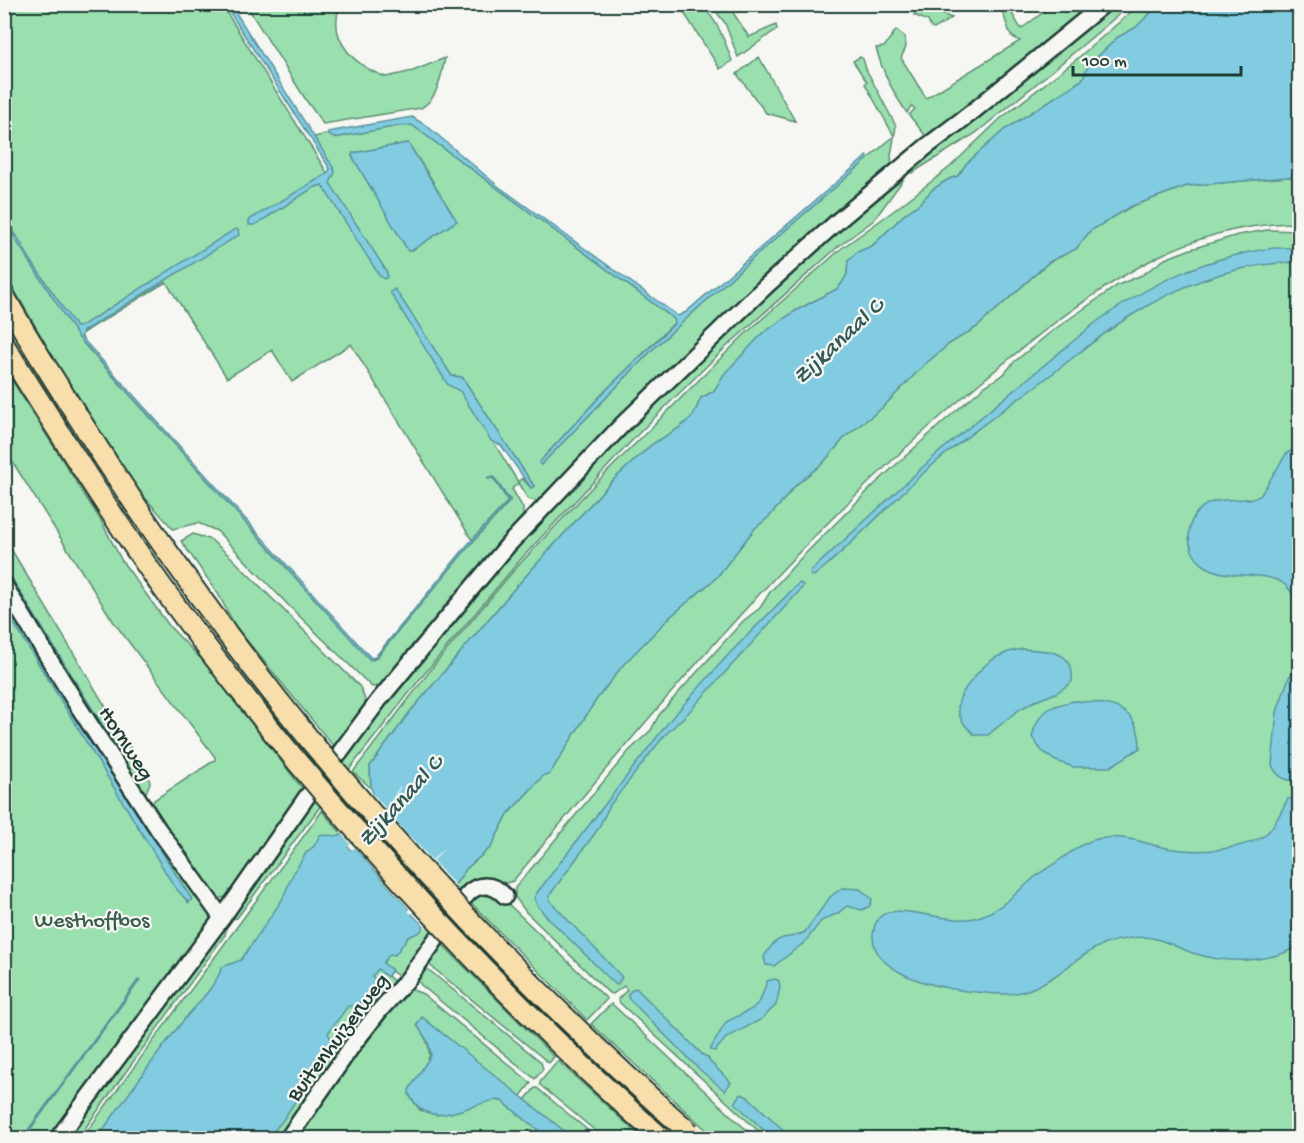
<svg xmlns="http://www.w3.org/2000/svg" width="1304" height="1143" viewBox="0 0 1304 1143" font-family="'Gochi Hand',sans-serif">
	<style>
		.green { fill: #99e0ae; stroke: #5c8e71; stroke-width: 1.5; fill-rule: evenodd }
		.water { fill: #82cce2; stroke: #5a939c; stroke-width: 1.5 }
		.pier { fill: #f6f6f2 }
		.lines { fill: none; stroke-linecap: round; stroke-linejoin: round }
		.stream { stroke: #5a939c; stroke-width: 3 }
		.secondary-casing { stroke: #1f3d34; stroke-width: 20 }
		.highway-casing { stroke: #1f3d34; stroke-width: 24 }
		.secondary { stroke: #f6f6f2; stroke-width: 15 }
		.highway { stroke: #f8deab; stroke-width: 20 }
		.highway-bridge-casing { stroke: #1f3d34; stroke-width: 24; stroke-linecap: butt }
		.highway-bridge { stroke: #f8deab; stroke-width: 20 }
		.labels { text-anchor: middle; stroke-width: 4.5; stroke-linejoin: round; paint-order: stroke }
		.street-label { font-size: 22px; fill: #1f3d34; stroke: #f6f6f2 }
		.park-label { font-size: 22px; fill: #375e4c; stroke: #f6f6f2 }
		.water-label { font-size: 24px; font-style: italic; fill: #335a57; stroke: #f6f6f2 }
	</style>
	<rect width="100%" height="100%" fill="#f6f6f2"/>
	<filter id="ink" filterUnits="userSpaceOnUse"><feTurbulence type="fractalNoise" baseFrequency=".0167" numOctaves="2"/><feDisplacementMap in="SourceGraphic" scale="12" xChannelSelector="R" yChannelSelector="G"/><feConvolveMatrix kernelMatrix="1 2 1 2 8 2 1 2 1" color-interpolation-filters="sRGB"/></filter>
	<g filter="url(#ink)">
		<!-- green -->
		<g class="green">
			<path d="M918 4V5L952 18 934 29 931 28 928 21 914 15 915 9Z"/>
			<path d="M4 5H222L331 179 335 172 314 137 328 134 334 138 398 126 412 125 674 319 675 322 604 392 544 457 541 465 654 348 752 259 894 136 865 84 867 82 853 61 860 57 863 59 866 69 896 126 891 155 892 168 772 269 690 347 540 502 528 499 518 483 512 489 523 508V522L382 686 372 687 291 608 217 531 198 523 173 529 140 492 115 454 56 362 5 274ZM408 143 434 183 408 250 352 156 353 153ZM166 282 227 378 272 350 292 382 351 344 472 540 508 501 505 496 510 499V501L470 545 377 657 373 660 321 606 84 344 81 334ZM453 376 462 377 534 486 531 488 522 478 518 482Z"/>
			<path d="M246 5H340C327 40 355 66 386 77L413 71 445 58C441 76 438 99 421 108L323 124 306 100Z"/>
			<path d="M679 5H701C718 21 724 39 732 61L720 69Z"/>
			<path d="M711 5H728L749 37 776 25 777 29 738 57 725 23Z"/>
			<path d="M1000 5H1007L1021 29 1053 5H1098L934 137 925 135 909 115 915 109 911 106 907 113C893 93 882 71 876 48L884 47 896 30 905 37 906 47 901 58 926 98 1020 41 1011 36Z"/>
			<path d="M1112 5H1130L1052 71 976 133 912 173 908 170 944 144Z"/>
			<path d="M1139 5H1159L1135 28 1118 37 1088 66 1082 80 1004 130 966 164 958 176 949 179 933 189 919 204 906 213 872 246 857 253 848 261 847 274 842 283 837 289 797 310 763 333 725 374 714 391 701 398 693 416 679 428 651 445 610 483 515 588 410 712 370 766 371 788 353 772 436 663 515 569 596 483 743 336 842 248 892 212 950 167 1000 119 1078 58Z"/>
			<path d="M759 57 795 121 766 113 737 74Z"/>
			<path d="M900 175 903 180 874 220 840 245 725 348 641 431 521 559 420 679 319 808 237 918 231 919 311 799 328 781 397 687 521 539 731 326Z"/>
			<path d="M1287 177H1299V223C1251 223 1201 235 1157 257 1093 290 1036 336 981 382 805 528 658 705 513 881L502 884 487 879 468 887 401 978 391 971 388 976 397 984 283 1138H82L322 811 351 844 454 886 466 869 491 847 508 814 544 775 549 774 596 700 623 664 670 617 717 577 755 528 769 517 797 484 823 463 846 436 882 408 924 365 949 344 977 327 1049 262 1076 249 1090 231 1132 206 1187 186Z"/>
			<path d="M1267 230 1299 231V1138H766L620 1003 618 999 627 990 624 986 613 994 609 993 526 912 515 897V888L629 751 651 730 659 715 680 691 743 621 760 608 770 592 798 561 875 484 943 422 985 386 1004 374 1014 362 1052 331 1118 285 1142 275 1165 259 1191 249 1238 235Z"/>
			<path d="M4 368 101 521 122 561 170 627 202 660 302 788 301 796 229 896C220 900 215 897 209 892L152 807 154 800 215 760V757L113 621 5 450Z"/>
			<path d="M193 534 211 540 231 557 360 687C363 694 367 702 365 710 361 722 342 739 334 747L236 627 217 592 181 541Z"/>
			<path d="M5 539 149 779 150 783 145 795 91 716 5 576Z"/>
			<path d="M4 592 210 908V924L50 1138H5Z"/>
			<path d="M481 892 500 896 607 999 587 1020 467 899Z"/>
			<path d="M222 928 226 931 225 935 78 1138H62Z"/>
			<path d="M438 940 554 1057 549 1063 426 962Z"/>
			<path d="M424 966 541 1062 543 1069 535 1079 421 985 416 977Z"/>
			<path d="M408 988 423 994 531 1083 520 1097 422 1017 417 1025C441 1056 426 1066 409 1095L420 1110 437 1115 492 1100 502 1101 548 1138H292L343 1065Z"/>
			<path d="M611 1004 613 1005 755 1138H715L591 1024Z"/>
			<path d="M558 1061 642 1138H604L540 1085V1082Z"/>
			<path d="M535 1088H537L597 1138H573L524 1101Z"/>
		</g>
		<!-- water -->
		<g class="water">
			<path d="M225 5H231L333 167 335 172 330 183 387 272V277L384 279 379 275 322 185 313 188 255 225H249V220L327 174 330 169Z"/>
			<path d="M1159 5H1299V177H1287L1187 186 1132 206 1090 231 1076 249 1049 262 977 327 949 344 924 365 882 408 846 436 823 463 797 484 769 517 755 528 717 577 670 617 624 664 596 700 549 775H544L508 814 491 847 466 869 454 886 359 817 376 800 371 788 370 766 410 712 515 588 610 483 651 445 679 428 693 416 701 398 714 391 724 374 763 333 797 310 837 289 842 283 847 274 848 261 857 252 872 246 906 213 919 204 933 189 949 179 958 176 966 164 1004 130 1082 80 1088 66 1118 37 1135 28Z"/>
			<path d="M412 117 427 126 498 186 678 316 686 312 867 156 868 159 752 259 654 348 541 465 539 463 544 457 604 392 675 323 674 319 412 125 398 126 334 138 328 134V132Z"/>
			<path d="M408 143 457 221 411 251H408L352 156 353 153Z"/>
			<path d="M4 214 30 259 76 327H80L235 229 238 230 239 235 83 331 81 337 371 658 375 657 469 543 508 501 493 478 488 479V477H494L510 501 470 545 377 657 370 660 78 337 19 245 5 220Z"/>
			<path d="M1274 248H1299V262C1240 263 1183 283 1132 315 1104 332 1078 354 1052 374 1011 405 968 434 929 468 894 500 862 534 827 565L814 576 810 575 811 571 938 453 1095 323C1151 283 1204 257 1274 248Z"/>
			<path d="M395 289 452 376 462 377 534 486 531 488 501 445 491 441 460 391 448 385 390 292Z"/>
			<path d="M1294 449H1300L1299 613C1296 601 1291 585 1277 580 1254 571 1227 580 1205 566 1182 551 1184 513 1210 503 1226 496 1244 503 1260 496L1286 454Z"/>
			<path d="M799 583 803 585 802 588 689 712 664 736 610 805 598 829 549 896 550 901 622 977 617 985 615 984 546 916 537 905 534 898 536 894 670 720 729 654Z"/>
			<path d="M5 599 185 889 192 899 189 903 174 886 5 609Z"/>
			<path d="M1022 649C1048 651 1075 649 1072 682L1056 693 1033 702 1017 711 988 735H975C950 714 955 699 975 676 983 666 992 658 1004 654 1010 651 1016 650 1022 649Z"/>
			<path d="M1299 671 1300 780C1287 782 1277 777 1272 765L1277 712 1289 677 1293 672Z"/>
			<path d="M1074 701C1109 702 1140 706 1140 748L1110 767H1073L1054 760 1041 750 1032 737C1038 711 1049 706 1074 701Z"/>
			<path d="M1299 798V946C1269 963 1226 964 1193 953 1177 948 1159 937 1143 937 1128 938 1109 941 1096 948 1072 961 1054 981 1028 990 1008 997 987 993 966 991 936 987 871 974 873 934 874 926 876 918 884 914 907 904 949 926 978 917 1004 909 1019 889 1040 873 1047 868 1056 863 1064 857 1074 850 1084 842 1097 839 1119 834 1141 842 1162 847 1187 852 1214 852 1238 846 1248 843 1261 840 1268 832 1276 824 1282 809 1288 799Z"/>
			<path d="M342 834 351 844 348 847 352 850 354 847 409 909 408 910 424 926 420 932 408 937 395 955 390 954 383 963 392 970 387 977 378 969 372 976 381 986 375 996 366 995 357 1007 348 1006 328 1033 332 1041 331 1047 283 1120 268 1138H97C124 1101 150 1063 179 1026 194 1006 214 990 222 967L241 960 282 900 293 874 306 853 314 846 320 835 340 836Z"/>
			<path d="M842 888 860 889 872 899 870 906 862 910 847 906 838 913 821 921 805 942 774 966 766 965 764 957C780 929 784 943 805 932L830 897Z"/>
			<path d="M775 979 779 981 780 988 776 1005 762 1019 726 1038 715 1051 710 1050 726 1022 752 1009 760 1001 767 981Z"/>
			<path d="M636 988 703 1055 708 1057 710 1062 731 1082 725 1091 699 1069 628 998V994L633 989Z"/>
			<path d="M422 1017 573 1138H548L502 1101 497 1100C471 1103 434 1129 415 1103 411 1098 409 1096 409 1090L431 1055 428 1042 417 1025Z"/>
			<path d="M741 1094 748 1097 792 1138H772L735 1103Z"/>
		</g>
		<!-- pier -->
		<path class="pier" d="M398 785 400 788 387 810 388 813 432 860 446 847 433 861 457 887 426 928 412 913 411 914 408 911 409 909 355 848 352 850 348 846 350 844 340 832 372 799 368 788 386 809 399 788Z"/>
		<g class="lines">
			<!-- stream -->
			<g class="stream">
				<path d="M4 567 133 776"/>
				<path d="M23 1138 139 980"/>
			</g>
			<defs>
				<g id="secondary">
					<path d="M4 585 76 703 158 829 222 918"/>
					<path d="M339 754 379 700 477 582 508 545 622 425 766 286 839 220 926 147 971 113 1104 4"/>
					<path d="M465 897C477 882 493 883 505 896"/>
					<path d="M58 1138 222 918 308 795"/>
					<path d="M288 1138 352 1046 380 1010 408 979 436 939"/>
				</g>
				<g id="highway">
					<path d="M4 296C26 335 49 372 73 409 146 526 227 638 314 745"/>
					<path d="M4 345C51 420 98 495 148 567 195 635 246 699 298 763"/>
				</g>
			</defs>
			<!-- secondary casing -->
			<use href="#secondary" class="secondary-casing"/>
			<!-- highway casing -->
			<use href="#highway" class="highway-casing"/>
			<!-- secondary -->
			<use href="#secondary" class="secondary"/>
			<!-- highway -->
			<use href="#highway" class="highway"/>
			<defs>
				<g id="highway-bridge">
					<path d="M314 745C429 884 554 1013 690 1133"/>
					<path d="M298 763C410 896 531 1023 661 1138"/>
				</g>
			</defs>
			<!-- highway-bridge casing -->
			<use href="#highway-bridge" class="highway-bridge-casing"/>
			<!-- highway-bridge -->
			<use href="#highway-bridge" class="highway-bridge"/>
		</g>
	</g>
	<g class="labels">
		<!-- street labels -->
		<g class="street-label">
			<text transform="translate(128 742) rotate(57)" y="8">Hornweg</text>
			<text transform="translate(336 1036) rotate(-53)" y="8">Buitenhuizerweg</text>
		</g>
		<!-- park labels -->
		<g class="park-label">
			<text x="92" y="926">Westhoffbos</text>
		</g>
		<!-- water labels -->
		<g class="water-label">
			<text transform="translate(837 340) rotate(-43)" y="8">Zijkanaal C</text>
			<text transform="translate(399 800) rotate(-48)" y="8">Zijkanaal C</text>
		</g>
	</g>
	<!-- margin -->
	<rect width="1304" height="1143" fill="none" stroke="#f6f6f2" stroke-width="24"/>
	<rect x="12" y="12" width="1280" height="1119" fill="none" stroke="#1f3d34" stroke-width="2" filter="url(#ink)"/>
	<!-- scale -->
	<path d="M1073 66v9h168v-9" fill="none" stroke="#1f3d34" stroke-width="3"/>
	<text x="1082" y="66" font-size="18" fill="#1f3d34" stroke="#f6f6f2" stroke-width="4.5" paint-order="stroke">100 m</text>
</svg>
